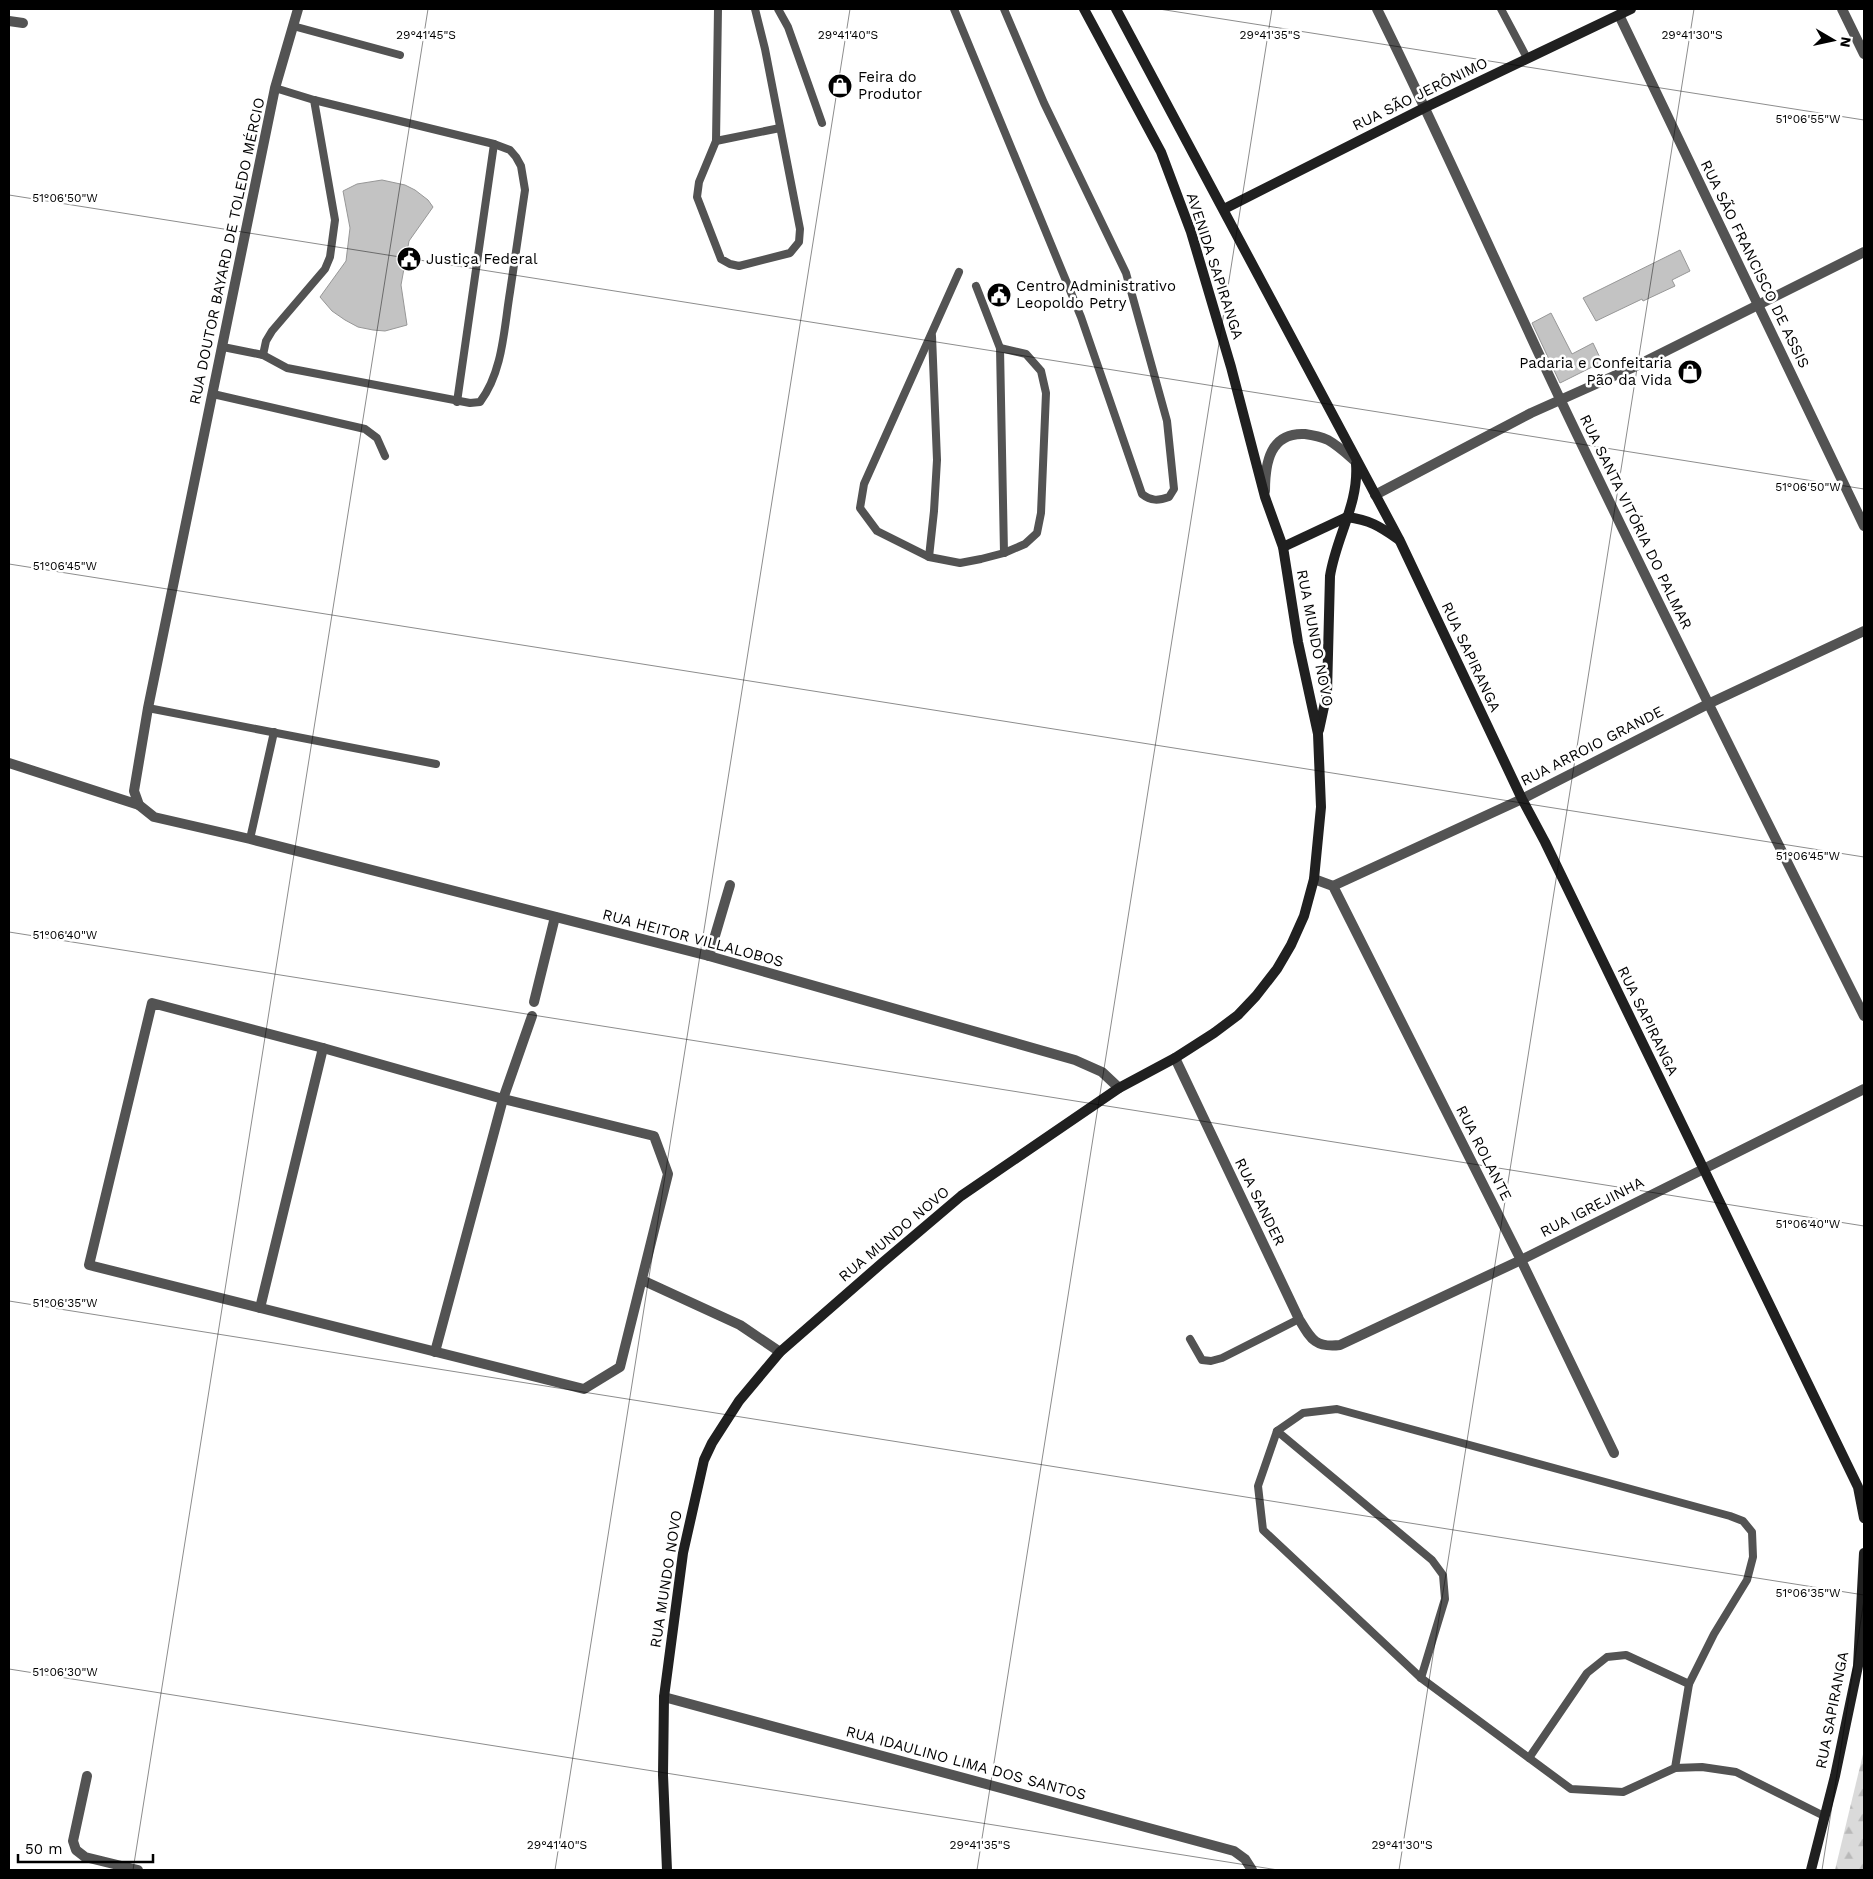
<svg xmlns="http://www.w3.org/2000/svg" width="1873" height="1879" viewBox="0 0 1873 1879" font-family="'Work Sans',sans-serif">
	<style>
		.forest { fill: url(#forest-firs) }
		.building { fill: #c3c3c3; stroke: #979797 }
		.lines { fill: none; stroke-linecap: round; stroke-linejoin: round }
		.lane { stroke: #535353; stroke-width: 8 }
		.street { stroke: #535353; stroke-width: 10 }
		.secondary { stroke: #202020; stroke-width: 10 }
		.ticks { fill: none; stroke: #000; stroke-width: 1; stroke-opacity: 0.45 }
		.labels { text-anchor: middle; stroke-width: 5; stroke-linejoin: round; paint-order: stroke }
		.poi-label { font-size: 15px; fill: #000; stroke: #fff; text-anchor: start }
		.street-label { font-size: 15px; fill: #000; stroke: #fff }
		.ticks-label { font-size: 12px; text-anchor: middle; fill: #000; stroke: #fff; stroke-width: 5; stroke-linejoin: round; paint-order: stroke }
	</style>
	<defs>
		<pattern id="forest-firs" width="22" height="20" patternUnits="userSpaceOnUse" patternTransform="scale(1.25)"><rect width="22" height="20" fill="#dadada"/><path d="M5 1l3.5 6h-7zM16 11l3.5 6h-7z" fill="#b9b9b9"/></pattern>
	</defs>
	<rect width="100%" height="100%" fill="#fff"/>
	<!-- forest -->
	<path class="forest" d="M1864 1750V1870H1835Z"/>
	<!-- building -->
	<g class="building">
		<path d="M382 180 405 185 415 190 428 200 433 207 409 241 401 285 407 325 385 331 373 330 358 327 345 320 332 311 320 297 346 261 350 228 343 191 357 184Z"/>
		<path d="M1680 250 1690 271 1672 280 1675 286 1643 301 1642 299 1596 321 1583 298Z"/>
		<path d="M1551 313 1572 354 1593 343 1602 362 1560 383 1532 323Z"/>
	</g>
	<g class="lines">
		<!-- lane -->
		<g class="lane">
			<path d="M718 9 716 141 699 182 697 197 721 259 730 264 739 266 790 253 799 242 800 229 765 49 755 9"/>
			<path d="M778 9 788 27 822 123"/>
			<path d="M954 9 1081 317 1142 494C1151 501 1158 501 1169 497L1174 489 1167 421 1126 273 1044 103 1004 9"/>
			<path d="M1501 9 1527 58"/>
			<path d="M293 26 400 55"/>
			<path d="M716 141 780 128"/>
			<path d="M959 272 864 484 860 508 877 531 929 557 960 563 981 559 1004 553 1025 544 1037 533 1041 513 1046 393 1041 371 1026 354 1000 348"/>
			<path d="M976 286 1000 348 1004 553"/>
			<path d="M223 347 263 355 287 368 470 403 480 402C503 372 504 328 510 292 515 258 520 224 525 190L521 166 516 157 510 150 494 144 314 100 275 88"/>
			<path d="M263 355 266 341 272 331 325 269 330 257 335 220 314 100"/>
			<path d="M213 394 365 429 377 438 385 456"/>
			<path d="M457 402 494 144"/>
			<path d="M929 557 934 511 937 460 932 336"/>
			<path d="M148 708 436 764"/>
			<path d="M250 839 274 732"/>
			<path d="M1190 1339 1202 1360 1211 1361 1222 1358 1299 1319"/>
			<path d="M1337 1409 1730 1516 1743 1521 1752 1532 1753 1557 1747 1580 1714 1634 1689 1684 1675 1768 1623 1792 1571 1789 1421 1678 1263 1530 1258 1486 1277 1431 1303 1413Z"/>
			<path d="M1277 1431 1432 1560 1443 1575 1445 1599 1421 1678"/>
			<path d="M1529 1758 1587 1673 1607 1657 1626 1655 1689 1684"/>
			<path d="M1675 1768 1702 1767 1736 1772 1824 1816"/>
		</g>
		<!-- street -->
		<g class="street">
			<path d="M298 9 275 88 148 708 134 791 139 805 154 817 250 839 709 956 1075 1060 1102 1072 1119 1088"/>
			<path d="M1377 9C1441 138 1499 270 1561 401 1659 607 1762 812 1864 1016"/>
			<path d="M1842 9 1864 54"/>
			<path d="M1619 15 1864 526"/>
			<path d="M9 21 23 23"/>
			<path d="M1265 491C1265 463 1270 432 1305 434 1312 435 1321 437 1328 440 1337 445 1347 454 1355 461"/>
			<path d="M1375 495 1531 413 1634 367 1864 252"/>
			<path d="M9 763 139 805"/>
			<path d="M1314 879 1333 886 1521 1260 1614 1453"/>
			<path d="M1333 886 1522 799 1708 704 1864 631"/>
			<path d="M709 956 730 885"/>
			<path d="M534 1002 555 917"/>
			<path d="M152 1003 323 1048 503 1099 654 1136 668 1174 620 1367 584 1389 89 1265Z"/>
			<path d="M1175 1058 1299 1319C1311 1339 1315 1348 1340 1345L1521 1260 1864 1089"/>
			<path d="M642 1280 740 1325 780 1352"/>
			<path d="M260 1308 323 1048"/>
			<path d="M435 1352 503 1099 532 1016"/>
			<path d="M664 1697 1234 1851 1245 1859 1252 1870"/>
			<path d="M87 1776 73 1841 76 1850 85 1857 138 1870"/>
		</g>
		<!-- secondary -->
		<g class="secondary">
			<path d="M1116 9 1399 539 1522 799 1545 842 1858 1487 1864 1518"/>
			<path d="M1224 209 1426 107 1631 9"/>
			<path d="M1347 517C1370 520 1379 526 1398 539"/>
			<path d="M1283 547 1347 517"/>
			<path d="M1319 730 1327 693 1330 576C1336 537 1359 504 1356 464"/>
			<path d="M667 1870 663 1775 664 1697 683 1553 704 1460 712 1443 739 1401 780 1352 882 1263 961 1196 1119 1088 1175 1058 1214 1033 1238 1015 1256 996 1277 969 1291 945 1304 916 1314 879 1321 807 1318 734 1298 642 1283 547 1265 497 1231 367 1191 232 1161 152 1084 9"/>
			<path d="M1811 1870 1835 1776 1858 1666 1864 1553"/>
		</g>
	</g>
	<!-- ticks -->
	<path class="ticks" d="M1159 9 1864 120M9 195 1864 489M9 564 1864 857M9 932 1864 1226M9 1301 1864 1595M9 1669 1278 1870M133 1870 428 9M555 1870 850 9M977 1870 1272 9M1399 1870 1694 9M1822 1870 1864 1600"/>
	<!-- icons -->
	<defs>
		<symbol id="shop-disc" viewBox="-11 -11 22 22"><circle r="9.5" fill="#000" stroke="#fff"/><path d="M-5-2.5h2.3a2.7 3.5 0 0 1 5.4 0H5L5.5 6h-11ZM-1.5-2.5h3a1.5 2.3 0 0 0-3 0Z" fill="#fff"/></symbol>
		<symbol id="civic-disc" viewBox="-11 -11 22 22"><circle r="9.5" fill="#000" stroke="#fff"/><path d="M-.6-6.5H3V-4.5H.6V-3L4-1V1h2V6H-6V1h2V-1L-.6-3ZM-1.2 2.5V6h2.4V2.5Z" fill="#fff"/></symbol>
	</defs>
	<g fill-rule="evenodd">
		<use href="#shop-disc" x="826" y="72" width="28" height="28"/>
		<use href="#civic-disc" x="395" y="245" width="28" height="28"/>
		<use href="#civic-disc" x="985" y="281" width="28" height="28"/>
		<use href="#shop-disc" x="1676" y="358" width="28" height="28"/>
	</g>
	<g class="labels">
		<!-- poi labels -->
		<g class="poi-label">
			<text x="858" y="82">Feira do<tspan x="858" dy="17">Produtor</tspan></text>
			<text x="426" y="264">Justiça Federal</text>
			<text x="1016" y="291">Centro Administrativo<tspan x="1016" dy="17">Leopoldo Petry</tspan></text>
			<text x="1672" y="368" text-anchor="end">Padaria e Confeitaria<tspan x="1672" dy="17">Pão da Vida</tspan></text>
		</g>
		<!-- street labels -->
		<g class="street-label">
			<text transform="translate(1420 94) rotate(-26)" y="5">RUA SÃO JERÔNIMO</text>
			<text transform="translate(227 251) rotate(-78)" y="5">RUA DOUTOR BAYARD DE TOLEDO MÉRCIO</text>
			<text transform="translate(1755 264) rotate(64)" y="5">RUA SÃO FRANCISCO DE ASSIS</text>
			<text transform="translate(1215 266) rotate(72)" y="5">AVENIDA SAPIRANGA</text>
			<text transform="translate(1636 522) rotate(64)" y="5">RUA SANTA VITÓRIA DO PALMAR</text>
			<text transform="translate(1315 638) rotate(79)" y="5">RUA MUNDO NOVO</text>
			<text transform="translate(1471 657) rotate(65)" y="5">RUA SAPIRANGA</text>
			<text transform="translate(1592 746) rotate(-27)" y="5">RUA ARROIO GRANDE</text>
			<text transform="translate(693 938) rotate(15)" y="5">RUA HEITOR VILLALOBOS</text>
			<text transform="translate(1648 1021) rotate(64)" y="5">RUA SAPIRANGA</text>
			<text transform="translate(1484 1153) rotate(63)" y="5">RUA ROLANTE</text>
			<text transform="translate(1260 1202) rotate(64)" y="5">RUA SANDER</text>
			<text transform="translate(1592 1207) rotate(-27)" y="5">RUA IGREJINHA</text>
			<text transform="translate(894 1234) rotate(-40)" y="5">RUA MUNDO NOVO</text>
			<text transform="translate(666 1579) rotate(-81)" y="5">RUA MUNDO NOVO</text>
			<text transform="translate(1832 1710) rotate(-79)" y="5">RUA SAPIRANGA</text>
			<text transform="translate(966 1763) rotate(15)" y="5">RUA IDAULINO LIMA DOS SANTOS</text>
		</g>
	</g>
	<g class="ticks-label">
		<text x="426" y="39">29°41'45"S</text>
		<text x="848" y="39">29°41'40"S</text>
		<text x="1270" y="39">29°41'35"S</text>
		<text x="1692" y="39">29°41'30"S</text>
		<text x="1808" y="123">51°06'55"W</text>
		<text x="65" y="202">51°06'50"W</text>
		<text x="1808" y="491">51°06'50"W</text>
		<text x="65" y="570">51°06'45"W</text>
		<text x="1808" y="860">51°06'45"W</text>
		<text x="65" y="939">51°06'40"W</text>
		<text x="1808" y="1228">51°06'40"W</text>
		<text x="65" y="1307">51°06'35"W</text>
		<text x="1808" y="1597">51°06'35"W</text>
		<text x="65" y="1676">51°06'30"W</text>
		<text x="557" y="1849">29°41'40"S</text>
		<text x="980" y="1849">29°41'35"S</text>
		<text x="1402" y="1849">29°41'30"S</text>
	</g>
	<!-- border -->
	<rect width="1873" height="1879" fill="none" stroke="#000000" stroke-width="20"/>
	<!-- north arrow -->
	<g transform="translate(1833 40) rotate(99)" stroke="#ffffff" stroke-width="4" paint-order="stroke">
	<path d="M0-4L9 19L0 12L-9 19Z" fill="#000000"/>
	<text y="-8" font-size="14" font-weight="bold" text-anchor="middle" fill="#000000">N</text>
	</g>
	<!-- scale -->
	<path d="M18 1854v8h135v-8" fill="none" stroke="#000000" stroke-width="2.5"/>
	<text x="25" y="1854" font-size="15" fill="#000000" stroke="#ffffff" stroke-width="4" paint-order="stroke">50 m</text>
</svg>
